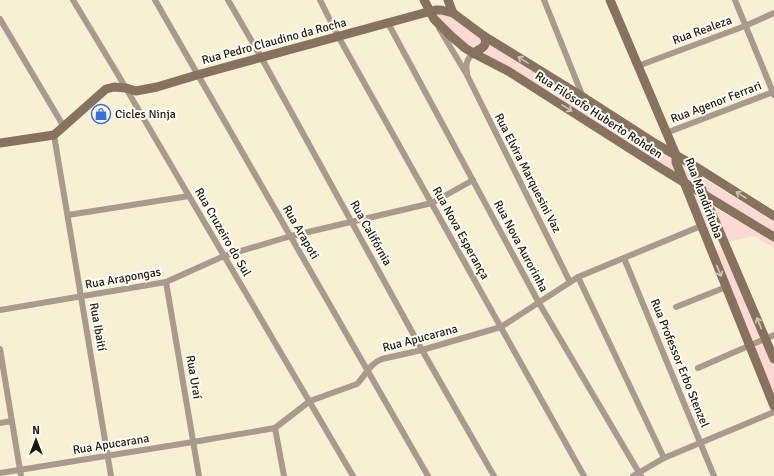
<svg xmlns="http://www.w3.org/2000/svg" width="774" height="476" viewBox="0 0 774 476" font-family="Signika,sans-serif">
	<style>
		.green { fill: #fcd9d3 }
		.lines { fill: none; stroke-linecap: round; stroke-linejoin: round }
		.street { stroke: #aa9a8d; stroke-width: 6 }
		.secondary { stroke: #87715f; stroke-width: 9 }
		.oneway { stroke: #cfc5ba }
		.labels { text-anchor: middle; stroke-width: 4; stroke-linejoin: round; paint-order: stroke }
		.street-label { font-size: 12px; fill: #1d1a0f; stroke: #fffdf7 }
		.poi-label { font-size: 12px; fill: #1d1a0f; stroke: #fffdf7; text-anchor: start }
	</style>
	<rect width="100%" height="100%" fill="#f8f0d2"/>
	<!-- green -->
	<g class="green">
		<path d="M441 10 479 36C481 40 482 42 480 46L473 48C459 38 446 28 436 14Z"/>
		<path d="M489 44 555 85 551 89 549 92 483 56Z"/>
		<path d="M557 91H559L579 104 583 103 670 159 676 173 555 96V93Z"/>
		<path d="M680 165 691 171 697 186 686 179Z"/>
		<path d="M701 177 774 222V232L705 191Z"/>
		<path d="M691 192 701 198 718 239 716 240H713L704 218 701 216Z"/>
		<path d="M719 210 774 242V248L754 236 728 242 717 216V212Z"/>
		<path d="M722 249 760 334 756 339H750L716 251Z"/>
		<path d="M760 344 765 346 774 367V398L755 348Z"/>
	</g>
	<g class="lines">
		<!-- street -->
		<g class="street">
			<path d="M73 0 117 73 353 476"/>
			<path d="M155 0 428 476"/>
			<path d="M228 0 261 57 422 350 494 476"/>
			<path d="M320 0 338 36 584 476"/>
			<path d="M544 0 583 97"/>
			<path d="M735 0 774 95"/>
			<path d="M0 19 64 127"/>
			<path d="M388 23 539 303 641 476"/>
			<path d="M439 28 467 75 570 282"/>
			<path d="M638 66 745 26 774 13"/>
			<path d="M467 73C465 64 467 60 473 53"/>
			<path d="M666 133 773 92"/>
			<path d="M54 135 111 476"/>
			<path d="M68 215 189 196"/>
			<path d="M624 258 714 476"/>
			<path d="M578 277 664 458"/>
			<path d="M166 282 199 476"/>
			<path d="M676 307 726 287"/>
			<path d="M0 310 166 282 224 256 291 236 432 203 473 180"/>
			<path d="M0 349 21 476"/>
			<path d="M698 368 774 335"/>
			<path d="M0 423 12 421"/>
			<path d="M275 428 284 476"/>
			<path d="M0 473 193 442 275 428 310 401 357 384C367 374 369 364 382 359L422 350 501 327 578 277 701 226"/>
			<path d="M633 476 664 458 774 412"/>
		</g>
		<!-- secondary -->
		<g class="secondary">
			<path d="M424 0 434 19 451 36 465 48 473 53 508 71 662 169 774 237"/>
			<path d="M448 0 453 13 484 36 583 97 656 144 693 165 774 216"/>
			<path d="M610 0 676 155V162L684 182 774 406"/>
			<path d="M473 53C481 49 489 46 484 36"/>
			<path d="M0 143 54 135 106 89 114 87 126 88 136 91 157 87 197 75 435 10H441L453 13"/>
			<path d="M693 165 704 195 774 359"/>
		</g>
	</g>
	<!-- one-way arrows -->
	<defs><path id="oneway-shaft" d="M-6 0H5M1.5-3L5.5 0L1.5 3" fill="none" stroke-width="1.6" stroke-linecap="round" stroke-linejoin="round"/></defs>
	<g class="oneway">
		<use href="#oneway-shaft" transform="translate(523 60) rotate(-148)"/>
		<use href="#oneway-shaft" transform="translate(567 108) rotate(32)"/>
		<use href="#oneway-shaft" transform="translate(741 195) rotate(-148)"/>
		<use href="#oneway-shaft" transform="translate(719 271) rotate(68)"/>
		<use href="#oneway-shaft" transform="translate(759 323) rotate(-113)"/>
	</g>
	<!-- icons -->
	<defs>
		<symbol id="shop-ring" viewBox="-11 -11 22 22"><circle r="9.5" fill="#fffdf7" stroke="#376fde" stroke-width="1.5"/><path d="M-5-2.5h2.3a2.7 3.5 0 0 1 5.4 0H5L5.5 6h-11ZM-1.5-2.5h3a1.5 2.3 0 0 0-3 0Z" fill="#376fde"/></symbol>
	</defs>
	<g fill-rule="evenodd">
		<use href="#shop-ring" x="90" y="103" width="22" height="22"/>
	</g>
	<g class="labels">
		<!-- street labels -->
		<g class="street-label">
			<text transform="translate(702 30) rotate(-20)" y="4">Rua Realeza</text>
			<text transform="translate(274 41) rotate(-15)" y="4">Rua Pedro Claudino da Rocha</text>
			<text transform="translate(716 102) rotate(-21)" y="4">Rua Agenor Ferrari</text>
			<text transform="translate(599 115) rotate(33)" y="4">Rua Filósofo Huberto Rohden</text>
			<text transform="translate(528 173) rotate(63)" y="4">Rua Elvira Marquesini Vaz</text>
			<text transform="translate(704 198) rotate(69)" y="4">Rua Mandirituba</text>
			<text transform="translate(223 232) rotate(60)" y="4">Rua Cruzeiro do Sul</text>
			<text transform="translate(301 232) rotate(60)" y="4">Rua Arapoti</text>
			<text transform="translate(371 233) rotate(61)" y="4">Rua Califórnia</text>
			<text transform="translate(461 233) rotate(61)" y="4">Rua Nova Esperança</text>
			<text transform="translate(521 246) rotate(62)" y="4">Rua Nova Aurorinha</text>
			<text transform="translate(123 278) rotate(-10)" y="4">Rua Arapongas</text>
			<text transform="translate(98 327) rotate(80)" y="4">Rua Ibaití</text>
			<text transform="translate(420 338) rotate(-15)" y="4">Rua Apucarana</text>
			<text transform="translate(680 363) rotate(68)" y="4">Rua Professor Erbo Stenzel</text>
			<text transform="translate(194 377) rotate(80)" y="4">Rua Uraí</text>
			<text transform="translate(111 444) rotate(-9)" y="4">Rua Apucarana</text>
		</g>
		<!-- poi labels -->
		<g class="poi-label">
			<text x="115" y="118">Cicles Ninja</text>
		</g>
	</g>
	<!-- north arrow -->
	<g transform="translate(36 440)" stroke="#fffdf7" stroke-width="3" paint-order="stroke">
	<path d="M0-3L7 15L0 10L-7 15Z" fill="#1d1a0f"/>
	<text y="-6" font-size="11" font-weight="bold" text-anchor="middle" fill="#1d1a0f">N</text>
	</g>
</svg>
